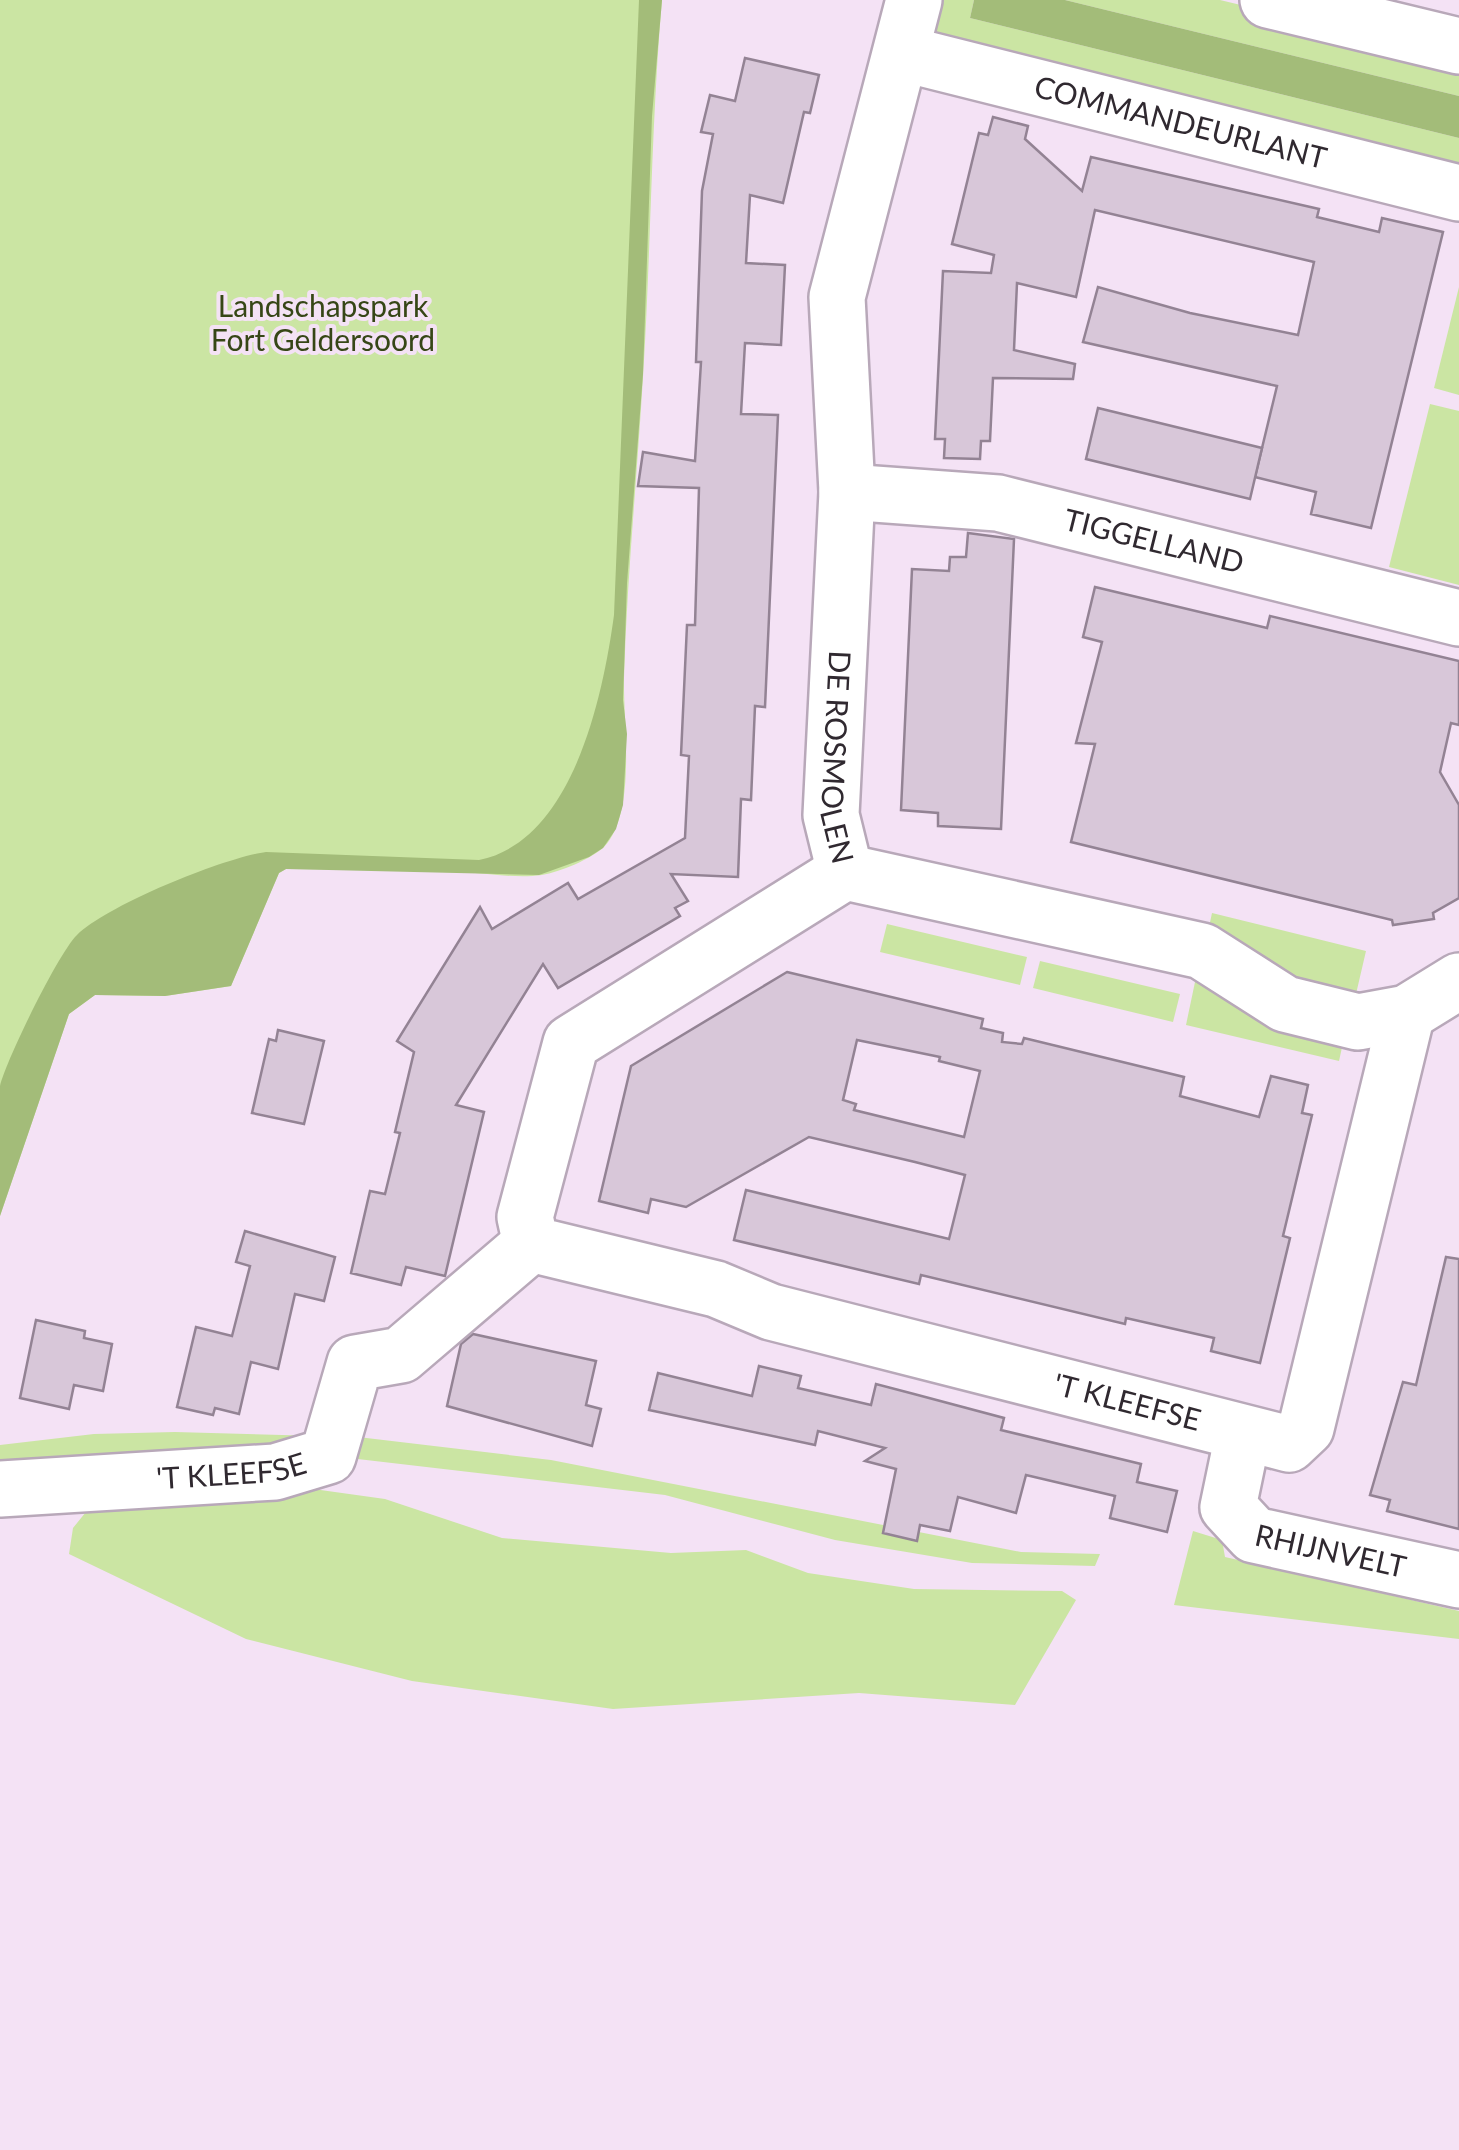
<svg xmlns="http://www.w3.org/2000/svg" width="1459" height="2150" viewBox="0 0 1459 2150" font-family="Lato,sans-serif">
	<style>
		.green { fill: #cbe5a3 }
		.water { fill: #a3bc79 }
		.building { fill: #d8c7d9; stroke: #938394; stroke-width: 2.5; fill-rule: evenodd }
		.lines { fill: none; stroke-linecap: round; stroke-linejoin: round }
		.minor-casing { stroke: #b8a8b9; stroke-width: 60 }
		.minor { stroke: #fff; stroke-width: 55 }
		.labels { text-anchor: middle; stroke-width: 8; stroke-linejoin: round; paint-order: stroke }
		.street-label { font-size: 30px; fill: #302930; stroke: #f4e2f5 }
		.park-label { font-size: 30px; fill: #364616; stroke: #f4e2f5 }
	</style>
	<rect width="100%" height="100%" fill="#f4e2f5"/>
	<!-- green -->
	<g class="green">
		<path d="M0 0H662C651 126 651 251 643 377 637 478 627 578 624 678 623 724 637 812 604 847 591 859 560 872 542 875 517 879 486 873 460 872 402 870 344 869 286 869L279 873 231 986 165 996 95 995 69 1014 0 1216Z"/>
		<path d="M943 0H974L970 18 1459 138V173L941 46 935 32Z"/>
		<path d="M1065 0H1220L1459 58V96Z"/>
		<path d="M1459 287V395L1434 388Z"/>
		<path d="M1430 404 1459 411V585L1389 567Z"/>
		<path d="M1212 913 1366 951 1356 994 1289 979 1228 934 1209 927Z"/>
		<path d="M887 924 1027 957 1020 985 880 952Z"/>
		<path d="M1040 961 1180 994 1173 1022 1033 988Z"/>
		<path d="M1199 963 1346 1029 1339 1061 1186 1025Z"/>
		<path d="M175 1432 358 1437 551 1460 1021 1552 1100 1554 1095 1566 972 1563 835 1540 665 1495 349 1458 0 1471V1445L94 1434Z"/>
		<path d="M299 1487 385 1499 502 1538 671 1553 746 1550 808 1573 914 1589 1062 1591 1076 1600 1015 1705 859 1693 613 1709 412 1681 246 1639 69 1554 73 1528 94 1502Z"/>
		<path d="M1193 1531 1222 1540 1225 1557 1459 1611V1639L1174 1605Z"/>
	</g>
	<!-- water -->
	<g class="water">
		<path d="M639 0H662L652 116 643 374 627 583 623 700 627 734 623 805 616 829 603 848 589 857 539 875 286 869 279 873 231 986 165 996 95 995 69 1014 0 1216C0 1181 0 1117 0 1086 6 1060 59 952 77 935 108 905 223 858 266 852L479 860C573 841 603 696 614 615Z"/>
		<path d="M974 0H1065L1459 96V138L970 18Z"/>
	</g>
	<!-- building -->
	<g class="building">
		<path d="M745 58 819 75 810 113 804 112 783 203 750 195 746 263 785 265 781 345 745 343 741 414 778 415 765 707 755 706 751 800 741 799 738 877 671 874 688 901 675 908 680 916 558 988 543 964 456 1105 484 1112 445 1276 406 1267 401 1285 351 1273 370 1191 385 1194 400 1133 395 1132 414 1052 397 1041 480 907 492 929 568 883 578 899 685 838 689 756 681 755 687 625H695L699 488 638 486 643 452 695 461 701 362H696L702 191 713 134 701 132 710 95 735 101Z"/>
		<path d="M993 117 1028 126 1025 139 1082 191 1091 157 1319 209 1317 217 1379 232 1382 218 1443 232 1371 528 1311 514 1316 492 1255 477 1277 386 1083 342 1098 287 1190 313 1298 335 1314 262 1095 210 1076 297 1017 283 1014 350 1075 364 1073 379 993 378 990 441H981L980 459 944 458 945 439H935L943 271 991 273 994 255 952 244 979 133 988 135Z"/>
		<path d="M1098 408 1262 448 1250 499 1086 459Z"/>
		<path d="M968 533 1014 539 1001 829 938 826V813L901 810 912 569 949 571 950 557H966Z"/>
		<path d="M1095 587 1267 628 1270 616 1459 661V725L1451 723 1440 772 1459 805V898L1433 913 1434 919 1393 925 1392 920 1071 842 1095 744 1076 743 1102 642 1083 637Z"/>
		<path d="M787 972 983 1019 981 1028 1003 1033 1002 1042 1022 1044 1024 1038 1184 1077 1180 1096 1259 1117 1271 1076 1308 1085 1302 1113 1312 1115 1283 1236 1290 1238 1260 1363 1211 1351 1214 1338 1126 1318 1125 1324 921 1275 919 1284 734 1240 746 1190 949 1239 965 1175 915 1162 809 1137 686 1207 651 1199 648 1213 599 1201 631 1066ZM857 1040 940 1057 939 1061 980 1071 964 1137 854 1110 856 1104 843 1100Z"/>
		<path d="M278 1030 324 1041 304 1124 252 1113 269 1039 276 1041Z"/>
		<path d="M245 1231 335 1257 324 1301 295 1294 278 1369 251 1362 239 1414 215 1408 213 1415 177 1407 196 1327 232 1336 250 1266 236 1262Z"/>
		<path d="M1446 1257 1459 1259V1529L1387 1511 1390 1500 1370 1495 1403 1382 1416 1385Z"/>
		<path d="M36 1320 85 1331 84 1338 112 1344 103 1391 74 1385 69 1409 20 1398Z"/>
		<path d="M473 1334 596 1361 586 1405 601 1409 592 1446 447 1406 461 1344Z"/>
		<path d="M759 1366 801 1376 798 1388 871 1405 876 1384 914 1394 1004 1418 1001 1430 1141 1464 1137 1482 1177 1491 1167 1532 1110 1518 1115 1496 1026 1475 1016 1513 958 1497 950 1531 920 1525 917 1541 883 1533 896 1469 865 1461 885 1448 818 1431 815 1445 649 1410 658 1373 752 1396Z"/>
	</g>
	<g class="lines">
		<defs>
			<g id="minor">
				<path id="s1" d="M914 0 837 297 847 492 831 815 845 872 1202 951 1285 1004 1358 1022 1407 1013 1459 981"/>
				<path d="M1268 0 1459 46"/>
				<path id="s2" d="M901 53 1459 193"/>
				<path id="s3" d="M847 492 998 503 1459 618"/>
				<path id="s4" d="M845 872 571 1043 525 1217 531 1244 716 1289 771 1312 1289 1444 1306 1428 1407 1013"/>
				<path id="s5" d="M1243 1435 1228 1507 1254 1535 1459 1580"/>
				<path id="s6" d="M0 1489 275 1472 328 1456 355 1363 401 1355 531 1244"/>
			</g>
		</defs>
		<!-- minor casing -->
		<use href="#minor" class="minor-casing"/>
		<!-- minor -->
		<use href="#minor" class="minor"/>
	</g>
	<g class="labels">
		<!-- street labels -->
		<g class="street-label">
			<text dy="10" stroke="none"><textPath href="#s2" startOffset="288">COMMANDEURLANT</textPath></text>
			<text dy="10" stroke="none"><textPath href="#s3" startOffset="312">TIGGELLAND</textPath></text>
			<text dy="10" stroke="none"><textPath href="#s1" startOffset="768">DE ROSMOLEN</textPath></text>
			<text dy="10" stroke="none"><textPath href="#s4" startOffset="1148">'T KLEEFSE</textPath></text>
			<text dy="10" stroke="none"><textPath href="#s6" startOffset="232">'T KLEEFSE</textPath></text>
			<text dy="10" stroke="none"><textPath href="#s5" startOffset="190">RHIJNVELT</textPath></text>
		</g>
		<!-- park labels -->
		<g class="park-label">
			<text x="323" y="317">Landschapspark<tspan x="323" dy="34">Fort Geldersoord</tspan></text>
		</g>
	</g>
</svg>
